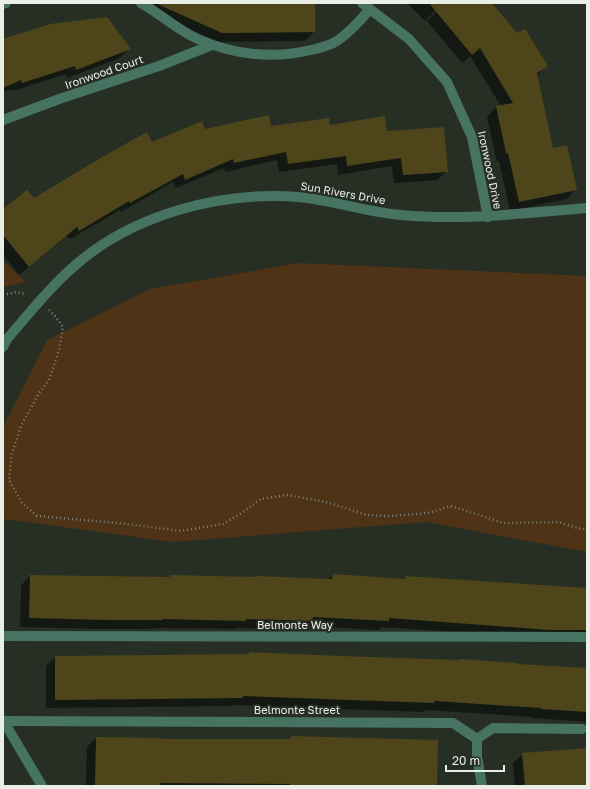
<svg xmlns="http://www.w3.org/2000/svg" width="590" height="789" viewBox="0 0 590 789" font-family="'Golos Text',sans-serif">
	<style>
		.green { fill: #4e3316 }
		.shadow { fill: #0007 }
		.building { fill: #4e461a }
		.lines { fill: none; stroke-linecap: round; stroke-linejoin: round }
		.path { stroke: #7d837b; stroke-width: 2.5; stroke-dasharray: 1 3; stroke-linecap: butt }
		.minor { stroke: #477362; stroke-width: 10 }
		.labels { text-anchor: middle; stroke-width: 4; stroke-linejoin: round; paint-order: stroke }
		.street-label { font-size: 11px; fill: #e9eee7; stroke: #272e24 }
	</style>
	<rect width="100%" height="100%" fill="#272e24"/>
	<!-- green -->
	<g class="green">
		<path d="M3 261 26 282 3 287Z"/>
		<path d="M298 263 587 276V552L426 522 173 542 3 519V427L47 340 150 289Z"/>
	</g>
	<!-- shadow -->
	<g class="shadow">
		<path d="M136 3H314V32L305 41 212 42Z"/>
		<path d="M407 3H491L517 35 546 66 537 76 552 149 576 189 567 199 510 211 499 161 497 162 487 117 496 107 501 106 470 56 462 63 427 21 440 8 439 7 425 21Z"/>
		<path d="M3 42 129 49 120 58 67 78 66 74 13 91 12 89 3 92Z"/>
		<path d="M329 126 387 132 447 171 437 180 394 183 392 166 338 175 337 164 279 172 277 160 225 172 224 168 176 188 173 182 121 212 120 210 70 239 67 236 19 275 3 255V211L34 200 152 143 205 131 271 127Z"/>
		<path d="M333 575 402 580 405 577 587 589V641L382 627 379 630 307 626 303 630 237 628 236 629 155 628 153 629H100L20 627 21 585 30 576 168 578 171 576 329 579Z"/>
		<path d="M250 653 517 665 587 669V722L533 718V717L426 710 424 712 234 705 233 706 46 708V666L55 657 247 655Z"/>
		<path d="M292 737 436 786H86L87 747 96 738 160 740H289Z"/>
		<path d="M587 749V786H515L513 763 523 754Z"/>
	</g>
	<!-- building -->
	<g class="building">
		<path d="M155 3H315V32L222 33Z"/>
		<path d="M429 3H492L517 33 525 29 548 66 537 73 553 148 567 145 577 190 519 202 508 153H506L496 106 513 103 480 48 472 55Z"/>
		<path d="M107 17 131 49 76 70 75 66 22 83 21 80 3 88V39L50 24Z"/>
		<path d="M269 115 271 126 329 118 330 125 385 116 387 131 444 127 448 172 403 175 401 158 347 166 346 156 288 164 286 152 234 163 233 159 185 180 183 174 130 203 129 201 79 231 77 227 29 267 3 235V209L27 190 34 198 104 156 147 132 152 142 202 121 205 129Z"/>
		<path d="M333 574 405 579V576L587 588V630H550L389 618V621L313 617V621L246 619V621L163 619V620H109L29 618 30 575 170 577V575L255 577V576L332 579Z"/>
		<path d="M249 652 341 656 459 660V659L518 663V664L587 668V712L541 709V708L434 701V703L243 696V698L55 700V656L249 654Z"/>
		<path d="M291 736 438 740 437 786H324L290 785V784L160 783V786L95 785 96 737 161 738V739H291Z"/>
		<path d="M587 748V786H525L522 753Z"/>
	</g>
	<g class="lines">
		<!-- path -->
		<g class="path">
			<path d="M3 295 17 292 26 294"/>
			<path d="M49 310 55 316 63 327 59 350 49 380 39 393 21 426 12 453 9 480 22 503 37 516 118 523 181 531 223 524 240 514 261 499 287 495 326 502 367 515 391 516 428 513 451 506 479 515 503 523 558 522 581 529H587"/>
		</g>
		<!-- minor -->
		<g class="minor">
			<path d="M141 3C161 14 177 30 198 39 234 55 273 59 311 50 320 48 329 46 337 41 350 32 360 21 370 9"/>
			<path d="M362 3 409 39 447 82 472 137 488 217"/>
			<path d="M3 4 6 3"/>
			<path d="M3 120 62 98 159 66 212 45"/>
			<path d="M3 347 7 339C28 315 47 290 71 269 130 215 219 191 298 197 332 200 366 212 401 215 463 221 525 213 587 208"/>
			<path d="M3 636 587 637"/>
			<path d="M3 720 42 786"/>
			<path d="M3 721 453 723 477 739"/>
			<path d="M477 739 493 728 582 729"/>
			<path d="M477 739V756L482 786"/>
		</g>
	</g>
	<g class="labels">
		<!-- street labels -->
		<g class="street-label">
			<text transform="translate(104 72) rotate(-19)" y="4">Ironwood Court</text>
			<text transform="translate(490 170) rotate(78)" y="4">Ironwood Drive</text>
			<text transform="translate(343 193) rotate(10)" y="4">Sun Rivers Drive</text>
			<text x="295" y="629">Belmonte Way</text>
			<text x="297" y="714">Belmonte Street</text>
		</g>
	</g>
	<!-- border -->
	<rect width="590" height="789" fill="none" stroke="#e9eee7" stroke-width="8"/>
	<!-- scale -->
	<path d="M446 765v6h58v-6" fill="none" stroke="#e9eee7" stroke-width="2"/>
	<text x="452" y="765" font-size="12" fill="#e9eee7" stroke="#272e24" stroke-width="3" paint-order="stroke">20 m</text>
</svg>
